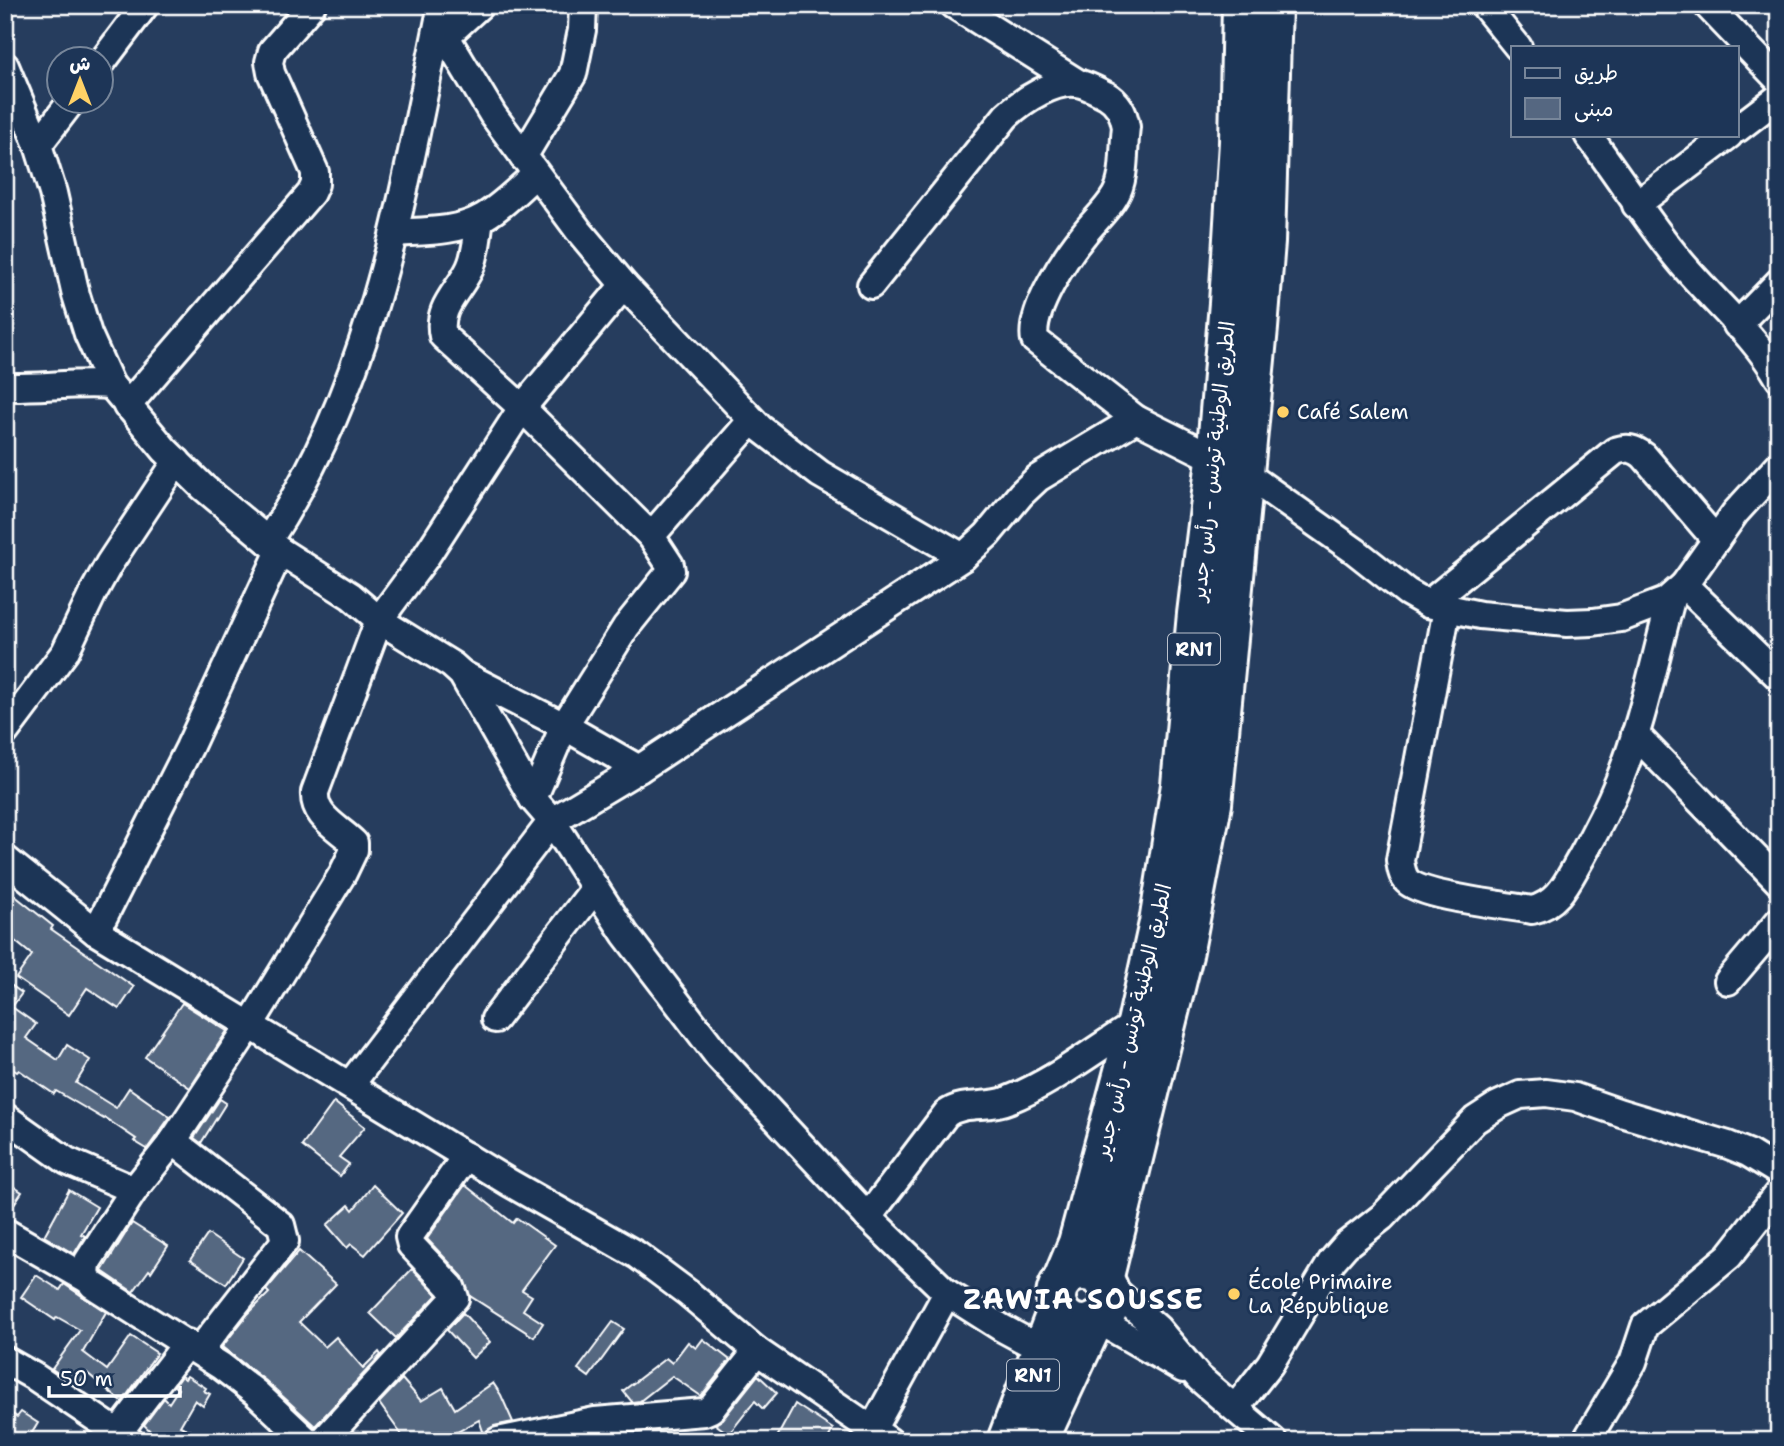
<svg xmlns="http://www.w3.org/2000/svg" width="1784" height="1446" viewBox="0 0 1784 1446" font-family="'Shantell Sans','Playpen Sans Arabic',sans-serif">
	<style>
		.building { fill: #556781; stroke: #fff; stroke-width: 2 }
		.lines { fill: none; stroke-linecap: round; stroke-linejoin: round }
		.minor-casing { stroke: #fff; stroke-width: 32 }
		.highway-casing { stroke: #fff; stroke-width: 44 }
		.minor { stroke: #1d3557; stroke-width: 26 }
		.highway { stroke: #1d3557; stroke-width: 38 }
		.poi-dot { fill: #ffd166; stroke: #1d3557; stroke-width: 2.5 }
		.labels { text-anchor: middle; stroke-width: 6; stroke-linejoin: round; paint-order: stroke }
		.shield { fill: #1d3557; stroke: #bbc2cd; stroke-width: 2 }
		.shield-label { font-size: 19px; font-weight: bold; fill: #fff }
		.poi-label { font-size: 21px; fill: #fff; stroke: #1d3557; text-anchor: start }
		.street-label { font-size: 21px; fill: #fff; stroke: #1d3557 }
		.district-label { font-size: 28px; font-weight: bold; letter-spacing: 2px; fill: #fff; stroke: #1d3557 }
	</style>
	<rect width="100%" height="100%" fill="#263d5e"/>
	<filter id="ink" filterUnits="userSpaceOnUse"><feTurbulence type="fractalNoise" baseFrequency=".0143" numOctaves="2"/><feDisplacementMap in="SourceGraphic" scale="14" xChannelSelector="R" yChannelSelector="G"/><feConvolveMatrix kernelMatrix="1 2 1 2 8 2 1 2 1" color-interpolation-filters="sRGB"/></filter>
	<g filter="url(#ink)">
		<!-- building -->
		<g class="building">
			<path d="M5 888 53 926 51 929 134 987 119 1009 87 988 69 1015 16 978 32 955 5 933Z"/>
			<path d="M5 981 22 993 12 1007 36 1024 26 1038 58 1060 67 1045 90 1060 76 1083 116 1108 129 1088 170 1117 147 1149 134 1141 136 1139 105 1118 104 1119 56 1091 54 1094 19 1070 17 1072 5 1064Z"/>
			<path d="M182 1003 227 1031 190 1088 145 1057Z"/>
			<path d="M220 1099 226 1103 201 1143 194 1138Z"/>
			<path d="M334 1102 365 1127 339 1157 349 1164 340 1176 302 1146Z"/>
			<path d="M5 1181 22 1192 6 1216H5Z"/>
			<path d="M373 1185 402 1213 365 1255 351 1244 347 1248 327 1225 349 1205 353 1210Z"/>
			<path d="M465 1185 513 1223 517 1218 555 1245 522 1290 532 1296 523 1310 543 1323 534 1337 470 1296 463 1277 427 1239Z"/>
			<path d="M69 1190 97 1207 81 1234 85 1236 74 1254 44 1236Z"/>
			<path d="M132 1223 168 1246 151 1272 149 1270 133 1292 102 1271Z"/>
			<path d="M208 1234 243 1258 226 1284 190 1260Z"/>
			<path d="M299 1251 336 1284 299 1322 325 1347 336 1337 363 1368 379 1352 381 1355 315 1426 266 1381 222 1347 248 1314 269 1293 266 1290Z"/>
			<path d="M412 1269 437 1295 396 1338 370 1313Z"/>
			<path d="M36 1275 60 1290 64 1284 106 1312 83 1352 107 1370 131 1336 157 1353 122 1402 87 1373 77 1386 52 1369 80 1330 57 1317 55 1320 21 1297Z"/>
			<path d="M463 1313 490 1342 473 1358 447 1330Z"/>
			<path d="M613 1322 624 1329 589 1377 578 1369Z"/>
			<path d="M703 1339 730 1360 701 1396 672 1376 640 1401 632 1402 623 1391 666 1358 672 1363 688 1342 696 1348Z"/>
			<path d="M758 1375 777 1393 763 1409 755 1401 729 1434 715 1424 723 1419Z"/>
			<path d="M181 1376 185 1379 187 1376 206 1388 204 1391 210 1394 203 1406 195 1400 180 1426 214 1441H161L144 1425 164 1398 169 1403 178 1389 174 1386Z"/>
			<path d="M402 1379 421 1401 443 1388 455 1409 493 1383 501 1395 513 1422 494 1426 484 1434 479 1420 443 1440 439 1432 426 1441H406L379 1403Z"/>
			<path d="M795 1404 833 1429 827 1441H775Z"/>
			<path d="M5 1409 17 1417 21 1412 38 1423 27 1441H19L5 1431Z"/>
		</g>
		<g class="lines">
			<defs>
				<g id="minor">
					<path d="M954 5 1078 83"/>
					<path d="M1484 5 1518 47"/>
					<path d="M1707 5 1779 80"/>
					<path d="M446 37 493 115 579 231 624 285 760 428 820 474 963 557"/>
					<path d="M435 46 480 5"/>
					<path d="M102 62 145 5"/>
					<path d="M5 66 38 145 53 193 76 295 88 334 111 385 165 450 203 487 280 551 351 596 379 620 452 665 462 674 533 799 552 821 625 934 719 1057 868 1217 947 1293 1002 1328 1043 1350"/>
					<path d="M1737 129 1779 97"/>
					<path d="M1588 135C1619 176 1646 220 1679 260 1711 299 1754 334 1779 378"/>
					<path d="M38 145 71 102"/>
					<path d="M523 157 573 74 582 30 583 5"/>
					<path d="M1636 205 1729 135"/>
					<path d="M480 219C477 235 477 253 470 268 459 292 436 307 443 336L522 408 651 536 670 565 671 571 626 627 564 726 533 799"/>
					<path d="M395 233C422 231 456 232 480 219 501 208 518 189 536 174"/>
					<path d="M871 285 1006 116C1022 101 1057 77 1081 84 1089 86 1098 91 1106 95 1118 102 1124 113 1126 127 1123 148 1126 178 1115 196 1107 210 1094 221 1084 234 1066 256 1029 312 1035 340L1136 419 1246 474 1355 551 1407 592 1428 604 1480 615 1567 623 1593 622 1621 618 1666 601 1684 585 1735 513 1779 465"/>
					<path d="M1737 325 1779 282"/>
					<path d="M5 387C41 388 76 382 111 385"/>
					<path d="M127 406 311 193 315 184V172L271 73 269 62 272 51 312 5"/>
					<path d="M651 536 752 420"/>
					<path d="M268 541C376 377 403 193 442 5"/>
					<path d="M1684 585 1779 677"/>
					<path d="M1428 604 1615 451C1627 447 1634 448 1644 456L1716 540"/>
					<path d="M1447 609 1400 860C1401 868 1402 875 1407 881 1423 897 1506 905 1532 910 1559 904 1568 880 1581 858 1595 833 1608 808 1619 781 1643 722 1655 657 1672 596"/>
					<path d="M462 674 564 726 639 769"/>
					<path d="M5 732 65 652 93 593 109 564 177 461"/>
					<path d="M1635 734 1779 882"/>
					<path d="M5 859 96 932 510 1183 637 1255 688 1293 757 1351 889 1441"/>
					<path d="M96 932 189 748 280 551"/>
					<path d="M1728 981 1779 921"/>
					<path d="M495 1019 595 888"/>
					<path d="M350 1085 552 821 639 769 963 557 987 535 1021 494 1038 478 1136 419"/>
					<path d="M5 1117 67 1161 134 1190"/>
					<path d="M173 1141 281 1225 285 1241 199 1351"/>
					<path d="M868 1217 946 1114C966 1100 987 1109 1008 1100 1054 1082 1095 1049 1137 1023"/>
					<path d="M5 1232 87 1279"/>
					<path d="M1104 1281 1158 1329 1199 1378 1273 1441"/>
					<path d="M1098 1320 1183 1369"/>
					<path d="M5 1360 35 1377 130 1441"/>
					<path d="M1236 1407 1270 1364 1332 1261 1346 1245 1382 1217 1475 1120 1498 1105 1520 1095 1546 1093 1575 1097 1621 1113 1728 1145 1748 1153 1779 1172"/>
					<path d="M872 1430 947 1293"/>
					<path d="M118 1433 187 1343"/>
					<path d="M307 1441 256 1393 221 1366 93 1285C86 1278 85 1271 88 1261L134 1190 173 1141 250 1025 343 873 354 850V843C338 827 313 817 315 792L379 620 425 558 522 408 624 285"/>
					<path d="M323 1441 455 1298 451 1287 411 1245 409 1237 466 1156"/>
					<path d="M498 1441 595 1421 704 1412 711 1409 757 1351"/>
					<path d="M1586 1441 1633 1362 1645 1326 1729 1256 1779 1192"/>
				</g>
				<g id="highway">
					<circle cx="1083" cy="1298" r="27"/>
					<path d="M1063 1279 1078 1243 1137 1023 1159 923 1181 785 1197 614 1216 460 1229 303 1239 142 1242 5"/>
					<path d="M1103 1280 1183 955 1212 804 1258 328 1265 242 1272 5"/>
					<path d="M1007 1441 1058 1308"/>
					<path d="M1038 1441 1093 1323"/>
				</g>
			</defs>
			<!-- minor casing -->
			<use href="#minor" class="minor-casing"/>
			<!-- highway casing -->
			<use href="#highway" class="highway-casing"/>
			<!-- minor -->
			<use href="#minor" class="minor"/>
			<!-- highway -->
			<use href="#highway" class="highway"/>
		</g>
	</g>
	<!-- markers -->
	<g class="poi-dot">
		<circle cx="1283" cy="412" r="7"/>
		<circle cx="1234" cy="1294" r="7"/>
	</g>
	<g class="labels">
		<!-- shield labels -->
		<g class="shield">
			<rect x="1168" y="633.5" width="52" height="31" rx="5"/>
			<rect x="1007" y="1359.5" width="52" height="31" rx="5"/>
		</g>
		<g class="shield-label">
			<text x="1194" y="656">RN1</text>
			<text x="1033" y="1382">RN1</text>
		</g>
		<!-- poi labels -->
		<g class="poi-label">
			<text x="1297" y="419">Café Salem</text>
			<text x="1248" y="1289">École Primaire<tspan x="1248" dy="24">La République</tspan></text>
		</g>
		<!-- street labels -->
		<g class="street-label">
			<text transform="translate(1213 461) rotate(-84)" y="7">الطريق الوطنية تونس - رأس جدير</text>
			<text transform="translate(1133 1021) rotate(-77)" y="7">الطريق الوطنية تونس - رأس جدير</text>
		</g>
		<!-- district labels -->
		<g class="district-label">
			<text x="1084" y="1309">ZAWIA SOUSSE</text>
		</g>
	</g>
	<!-- margin -->
	<rect width="1784" height="1446" fill="none" stroke="#1d3557" stroke-width="28"/>
	<rect x="14" y="14" width="1756" height="1418" fill="none" stroke="#fff" stroke-width="2.5" filter="url(#ink)"/>
	<!-- legend -->
	<rect x="1511" y="46" width="228" height="91" fill="#1d3557" stroke="#77869a" stroke-width="2"/>
	<rect x="1525" y="68" width="35" height="10" fill="#1d3557" stroke="#77869a" stroke-width="2"/>
	<text x="1574" y="80" font-size="21" fill="#ffffff">طريق</text>
	<rect x="1525" y="98" width="35" height="21" fill="#556781" stroke="#77869a" stroke-width="2"/>
	<text x="1574" y="116" font-size="21" fill="#ffffff">مبنى</text>
	<!-- north arrow -->
	<g transform="translate(80 80)"><circle r="33" fill="#1d3557" stroke="#77869a" stroke-width="2"/>
	<path d="M0-5L12 26L0 18L-12 26Z" fill="#ffd166"/>
	<text y="-10" font-size="19" font-weight="bold" text-anchor="middle" fill="#ffffff">ش</text>
	</g>
	<!-- scale -->
	<path d="M49 1386v10h131v-10" fill="none" stroke="#ffffff" stroke-width="3.5"/>
	<text x="60" y="1386" font-size="21" fill="#ffffff" stroke="#1d3557" stroke-width="5" paint-order="stroke">50 m</text>
</svg>
